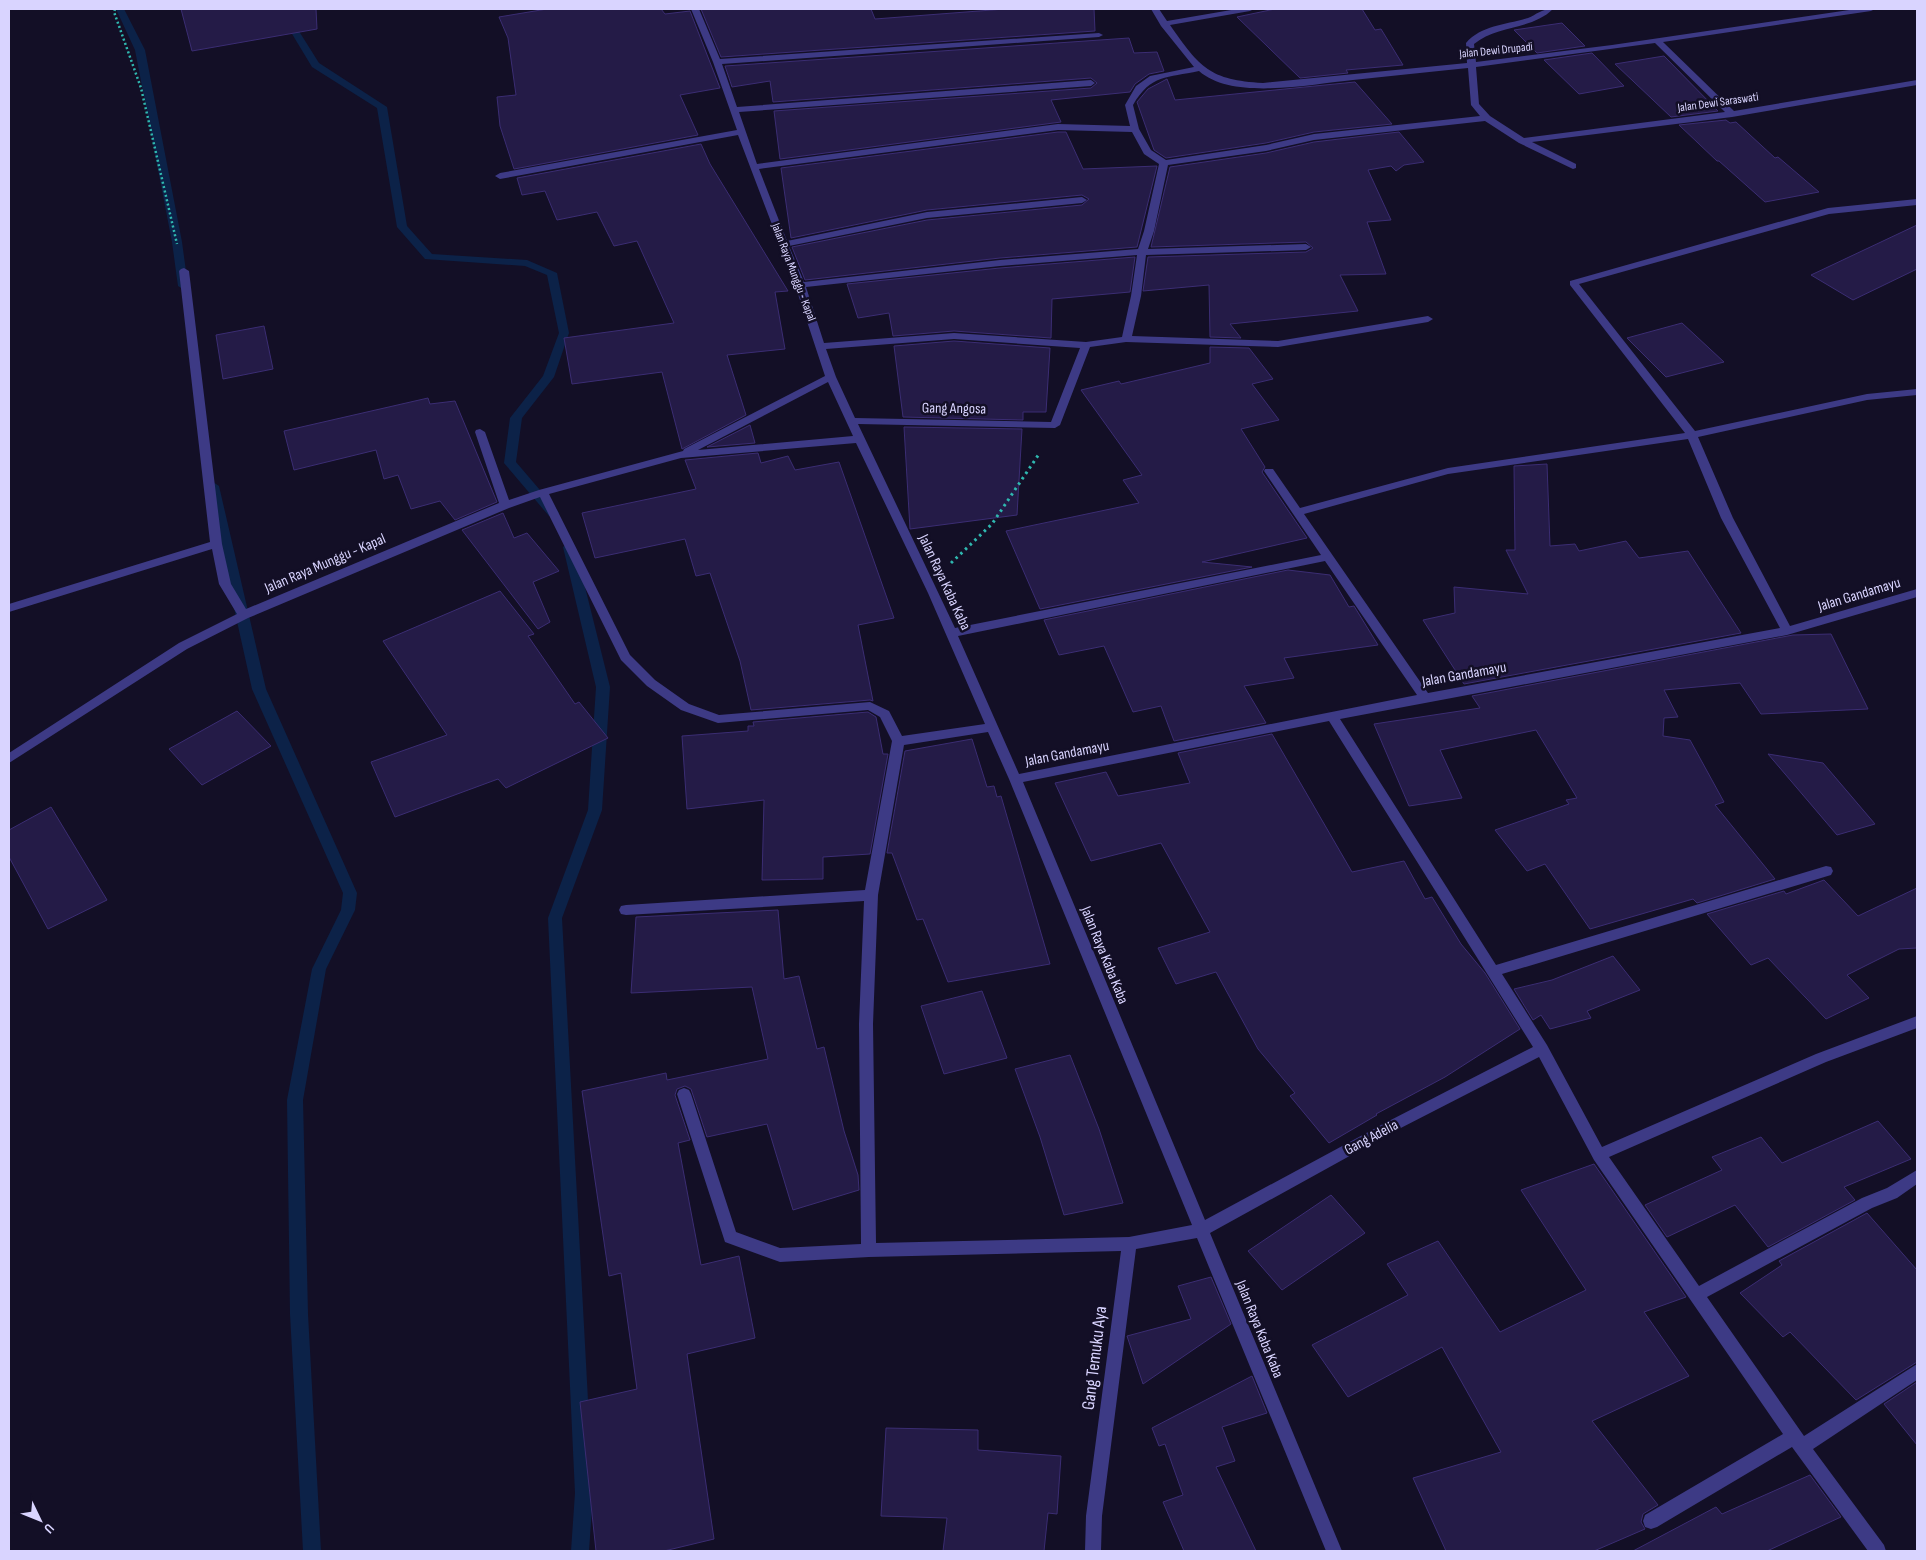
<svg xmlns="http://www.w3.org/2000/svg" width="1926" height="1560" viewBox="0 0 1926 1560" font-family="'Sofia Sans Condensed',sans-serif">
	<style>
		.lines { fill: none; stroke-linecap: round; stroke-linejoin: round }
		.stream { fill: #0c2248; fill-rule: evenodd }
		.building { fill: #241b47; stroke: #3b2d73 }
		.path-far1 { stroke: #2fb8b0; stroke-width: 2.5; stroke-dasharray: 2 2.5; stroke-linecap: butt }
		.path { stroke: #2fb8b0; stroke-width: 3; stroke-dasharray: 2.5 4; stroke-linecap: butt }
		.minor { fill: #3d3a85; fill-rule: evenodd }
		.labels { text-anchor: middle; stroke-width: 5; stroke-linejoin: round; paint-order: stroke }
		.far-street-label { font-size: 12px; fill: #d9d4ff; stroke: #130f26 }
		.street-label { font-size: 15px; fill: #d9d4ff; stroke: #130f26 }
		.near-street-label { font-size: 18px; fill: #d9d4ff; stroke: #130f26 }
	</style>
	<rect width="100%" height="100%" fill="#130f26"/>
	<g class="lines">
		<!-- stream -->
		<g class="stream">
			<path d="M116 9H124L145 50 182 242 188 286 183 289 178 286 172 242 135 50Z"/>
			<path d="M277 9H285L319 63 387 107 407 226 432 254 527 260 557 273 569 333 554 377 522 418 516 462 557 510 559 513 557 516H549L504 463 510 418 543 376 559 333 547 275 525 266 425 259 397 227 377 108 312 67Z"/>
			<path d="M213 482 219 486 266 689 357 893 355 910 326 969 303 1100 308 1314 321 1551H303L290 1314 287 1100 312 969 341 910 343 893 252 689 207 486Z"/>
			<path d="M569 543 575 547 610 687 602 810 562 918 593 1493 589 1551H571L575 1493 548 918 588 810 596 687 563 547Z"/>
		</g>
	</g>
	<!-- building -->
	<g class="building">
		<path d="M181 9H316L317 29 192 51Z"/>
		<path d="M547 9H661L665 14 690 11 720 88 680 95 698 135 514 169 500 126 497 97 516 95 508 38 499 17Z"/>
		<path d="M701 9H871L875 19 1005 9H1094L1095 31 721 57Z"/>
		<path d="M1275 9H1362L1375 30 1381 29 1403 65 1346 70 1348 73 1300 78 1237 17Z"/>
		<path d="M1562 23 1585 46 1537 53 1514 30Z"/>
		<path d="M1129 38 1134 53 1157 52 1164 71 1149 74 1135 84 1130 92 1051 100 1061 122 780 159 774 111 1091 88 1097 83 1091 78 773 102 770 81 732 87 725 66Z"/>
		<path d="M1592 53 1624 86 1579 94 1544 60Z"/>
		<path d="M1664 56 1718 111 1671 117 1615 64Z"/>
		<path d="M1167 79 1175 100 1355 82 1392 124 1314 132 1266 143 1166 158 1154 150 1137 102 1148 89Z"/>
		<path d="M1726 120 1730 123 1736 122 1775 158 1778 157 1819 192 1765 202 1719 161H1717L1679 125Z"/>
		<path d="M1058 132H1066L1083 169 1157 166 1137 247 1000 258 805 280 792 247 927 220 1082 205 1089 199 1082 195 927 210 791 238 781 168Z"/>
		<path d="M1399 132 1424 162 1404 165 1396 171 1391 166 1368 170 1391 220 1367 222 1386 274 1340 275 1358 311 1230 324 1241 338 1210 337 1209 285 1143 291 1148 257 1306 252 1313 248 1306 242 1151 247 1170 167 1266 153 1314 142Z"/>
		<path d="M701 144 710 164 788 291 775 292 785 349 727 355 746 415 682 449 662 372 572 384 564 338 674 323 637 241 614 246 597 212 557 220 545 191 522 195 517 178Z"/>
		<path d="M1917 225V269L1853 300 1811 275Z"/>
		<path d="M1135 257 1130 292 1052 299 1051 338 954 331 893 336 889 313 858 318 847 284 1000 268Z"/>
		<path d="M1682 323 1724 362 1666 377 1627 338Z"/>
		<path d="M264 326 273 369 223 379 216 335Z"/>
		<path d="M954 341 1050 348 1046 412H1023V420L903 417 894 346Z"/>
		<path d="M1210 347 1249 348 1273 379 1252 384 1279 420 1241 429 1265 467 1262 472 1307 538 1202 562 1252 567 1040 609 1006 531 1139 503 1123 480 1142 475 1081 390 1119 381 1121 384 1210 363Z"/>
		<path d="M428 398 430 404 455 401 497 502 455 520 440 501 411 509 398 475 384 479 376 450 294 470 284 431Z"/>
		<path d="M750 425 755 443 707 447Z"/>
		<path d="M904 427 1022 429 1017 515 910 529Z"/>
		<path d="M758 453 761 463 788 456 795 470 839 462 894 618 858 625 873 701 870 700 751 710 740 661 710 573 696 576 685 539 595 558 582 513 696 489 685 460Z"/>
		<path d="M1547 464 1550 546 1575 544 1579 551 1626 541 1639 558 1688 551 1741 633 1464 684 1423 620 1455 613 1454 587 1528 594 1506 550H1515L1514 466Z"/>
		<path d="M503 513 514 538 527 533 559 571 533 582 550 622 538 629 462 530Z"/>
		<path d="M1288 570 1330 575 1349 607 1354 606 1378 645 1284 658 1294 678 1244 686 1266 723 1174 741 1161 706 1133 712 1104 646 1059 655 1044 620Z"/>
		<path d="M500 591 534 634 528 636 575 704 579 702 608 738 506 788 498 779 395 817 371 762 447 735 383 641Z"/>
		<path d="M1831 634 1868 709 1761 714 1740 683 1664 690 1678 717 1664 718 1663 736 1690 740 1724 802 1715 805 1775 879 1697 903 1693 899 1590 929 1545 864 1527 871 1495 830 1569 804 1566 800 1577 798 1536 730 1440 750 1462 798 1409 806 1374 724 1480 708 1472 696 1793 635Z"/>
		<path d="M237 711 271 746 202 785 169 749Z"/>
		<path d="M868 712 876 717 883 754H888L870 854 823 857V879L762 880 764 800 687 809 682 736 748 731V726H754L753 722Z"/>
		<path d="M1272 734 1352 872 1404 861 1425 899 1432 897 1461 944 1485 973 1520 1029 1445 1077 1376 1114 1377 1115 1329 1143 1290 1096 1295 1093 1258 1049 1216 972 1176 984 1158 948 1210 932 1161 843 1091 861 1055 783 1106 772 1118 796 1190 783 1178 753Z"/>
		<path d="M972 739 987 787 994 786 997 797 1001 796 1050 964 948 982 923 919 917 920 892 853H887L905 751Z"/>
		<path d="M1768 754 1823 763 1875 824 1837 835Z"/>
		<path d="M51 807 107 900 48 929 9 857V830Z"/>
		<path d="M1824 880 1858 916 1917 888V948L1899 949 1847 975 1869 998 1826 1019 1768 958 1751 965 1707 914 1784 891 1786 894Z"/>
		<path d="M778 910 784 979 799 976 817 1049 824 1047 844 1131 858 1175 859 1190 793 1210 767 1124 707 1137 691 1089 685 1086 677 1089 675 1095 690 1140 678 1143 701 1265 739 1256 755 1338 687 1354 714 1539 664 1551H596L580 1402 637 1389 621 1273 609 1276 582 1091 666 1073 667 1080 768 1059 752 987 631 993 636 917Z"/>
		<path d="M1613 956 1640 990 1587 1011 1591 1018 1550 1029 1541 1015 1533 1020 1514 989 1552 980Z"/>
		<path d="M982 991 1007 1058 944 1074 921 1006Z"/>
		<path d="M1070 1055 1099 1129 1123 1203 1064 1215 1040 1137 1015 1069Z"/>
		<path d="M1878 1121 1911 1159 1844 1187 1855 1200 1768 1247 1735 1205 1667 1237 1645 1205 1722 1170 1712 1157 1761 1137 1782 1163Z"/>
		<path d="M1594 1164 1686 1297 1644 1312 1689 1376 1592 1421 1658 1505 1643 1514 1641 1522 1645 1529 1594 1551H1446L1413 1478 1501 1452 1442 1347 1348 1397 1312 1345 1408 1295 1387 1264 1438 1241 1500 1332 1586 1290 1521 1190Z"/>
		<path d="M1331 1195 1365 1233 1282 1290 1248 1251Z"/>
		<path d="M1867 1213 1917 1270V1362L1856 1400 1790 1332 1783 1337 1740 1293 1782 1265 1779 1261Z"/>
		<path d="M1211 1277 1231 1324 1143 1384 1127 1336 1191 1319 1178 1286Z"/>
		<path d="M1252 1376 1267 1413 1222 1427 1235 1461 1216 1467 1256 1551H1184L1163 1502 1183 1495 1165 1444 1159 1446 1152 1428Z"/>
		<path d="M1917 1382V1445L1884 1404Z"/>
		<path d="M886 1428 978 1430V1450L1061 1456 1057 1514 1048 1513 1044 1551H943L947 1518 881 1516Z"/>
		<path d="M1810 1475 1841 1517 1767 1551H1633L1716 1507 1722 1514Z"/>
	</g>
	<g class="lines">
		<!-- path-far1 -->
		<path class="path-far1" d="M115 9 114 12 141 88 177 244"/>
		<!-- path -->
		<path class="path" d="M951 563 992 524 1039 454"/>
		<!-- minor -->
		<path class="minor" d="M691 9H699L720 59 1099 33 1103 35 1099 37 722 64 737 107 1091 80 1095 83 1091 86 739 112 757 164 1058 124 1130 126 1125 105 1136 86 1150 76 1194 67 1161 26 1151 9H1159L1167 21 1237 9H1254L1250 11 1170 25C1200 68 1210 80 1263 83L1467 63 1466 43C1482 25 1506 25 1528 18 1537 14 1543 8 1553 9 1532 30 1497 25 1474 44L1476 62 1612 45 1856 9H1875L1871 11 1663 42 1734 111 1917 80V85L1732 117 1532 142 1576 164V168L1573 169 1519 143 1485 121 1314 140 1266 151 1168 165 1154 231 1148 249 1306 244 1311 247 1306 250 1146 255 1141 296 1132 336 1278 341 1428 316 1433 319 1428 322 1278 347 1126 342 1090 347 1060 425 1055 428 858 424 955 628 1321 555 1264 471 1265 469H1273L1300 508 1448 468 1685 433 1570 285V281L1828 208 1917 199V205L1829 214 1579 284 1695 431 1867 394 1917 389V395L1867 400 1698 437 1733 518 1790 626 1917 589V597L1787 635 1340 719 1496 965 1826 866 1831 867 1833 871 1831 875 1502 974 1547 1045 1602 1147 1816 1054 1917 1016V1028L1826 1062 1609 1157 1699 1286 1862 1198 1887 1188 1917 1170V1184L1897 1198 1872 1208 1707 1297 1804 1436 1917 1364V1380L1813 1449 1884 1545 1886 1551H1868L1792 1447 1657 1527 1651 1529 1645 1527 1643 1521 1645 1515 1783 1434 1594 1160 1539 1057 1393 1132 1210 1233 1342 1551H1326L1197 1238 1136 1249 1102 1516 1101 1551H1085L1086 1516 1121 1251 869 1257 780 1262 725 1242 677 1094 679 1090 684 1088 689 1090 691 1094 736 1232 780 1248 861 1244 859 1024 864 901 626 915 621 914 619 910 621 906 626 905 865 890 892 741 880 717 868 710 718 723 681 710 647 686 621 660 540 497 509 508 248 618 187 649 9 763V753L179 643 237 614 219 584 212 549 9 612V604L210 542 179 271 181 269 184 268 189 271 222 544 231 584 246 609 499 503 475 432 476 430 480 429 485 432 509 500 539 490 683 451 684 449 825 376 795 285 738 135 500 179 495 176 500 173 737 130 713 62ZM1655 43 1725 112 1524 138 1490 116 1479 104 1476 67ZM1468 68 1471 105 1480 116 1314 134 1266 145 1166 160 1151 150 1139 129 1133 105C1151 74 1167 78 1199 71 1233 101 1311 84 1353 80 1391 76 1429 72 1468 68ZM1058 130 1132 132 1144 154 1159 164 1144 231 1138 249 1000 260 804 282 789 246 927 218 1082 203 1087 200 1082 197 927 212 787 241 759 169ZM1137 255 1131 296 1122 337 1086 342 954 333 824 343 806 287 1000 266ZM954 339 1080 348 1051 422 855 418 836 377 826 349ZM828 382 853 436 698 450ZM1688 439 1721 518 1780 628 1428 693 1304 514 1448 474ZM856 443 928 593 985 724 902 736 889 711 870 702 719 715 689 704 655 680 630 655 549 494 681 458ZM1325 561 1417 695 1019 774 958 636ZM1329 721 1533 1047 1383 1124 1205 1220 1023 782ZM988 732 1009 779 1192 1225 1129 1237 876 1243 873 1024 878 895 904 745Z"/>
	</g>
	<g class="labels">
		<!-- far-street labels -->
		<g class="far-street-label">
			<text transform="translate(1496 50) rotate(-6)" y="4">Jalan Dewi Drupadi</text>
			<text transform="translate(1718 102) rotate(-8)" y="4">Jalan Dewi Saraswati</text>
			<text transform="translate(794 272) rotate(69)" y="4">Jalan Raya Munggu - Kapal</text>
		</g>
		<!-- street labels -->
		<g class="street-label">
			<text transform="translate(954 408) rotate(1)" y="5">Gang Angosa</text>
			<text transform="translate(325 563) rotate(-23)" y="5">Jalan Raya Munggu - Kapal</text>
			<text transform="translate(945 582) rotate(65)" y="5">Jalan Raya Kaba Kaba</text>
			<text transform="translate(1859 594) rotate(-17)" y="5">Jalan Gandamayu</text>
			<text transform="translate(1464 674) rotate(-10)" y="5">Jalan Gandamayu</text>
			<text transform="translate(1067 753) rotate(-11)" y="5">Jalan Gandamayu</text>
			<text transform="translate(1105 955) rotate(68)" y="5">Jalan Raya Kaba Kaba</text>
			<text transform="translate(1371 1137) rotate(-28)" y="5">Gang Adelia</text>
			<text transform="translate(1260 1329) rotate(68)" y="5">Jalan Raya Kaba Kaba</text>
		</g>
		<!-- near-street labels -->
		<g class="near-street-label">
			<text transform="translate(1094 1358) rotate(-83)" y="6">Gang Temuku Aya</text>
		</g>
	</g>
	<!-- border -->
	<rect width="1926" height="1560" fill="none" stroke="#d9d4ff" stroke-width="20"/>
	<!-- north arrow -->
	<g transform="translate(40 1520) rotate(133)" stroke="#130f26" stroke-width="4" paint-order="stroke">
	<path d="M0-4L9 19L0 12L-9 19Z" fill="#d9d4ff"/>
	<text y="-8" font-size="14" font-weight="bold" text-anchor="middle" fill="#d9d4ff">U</text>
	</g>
</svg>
